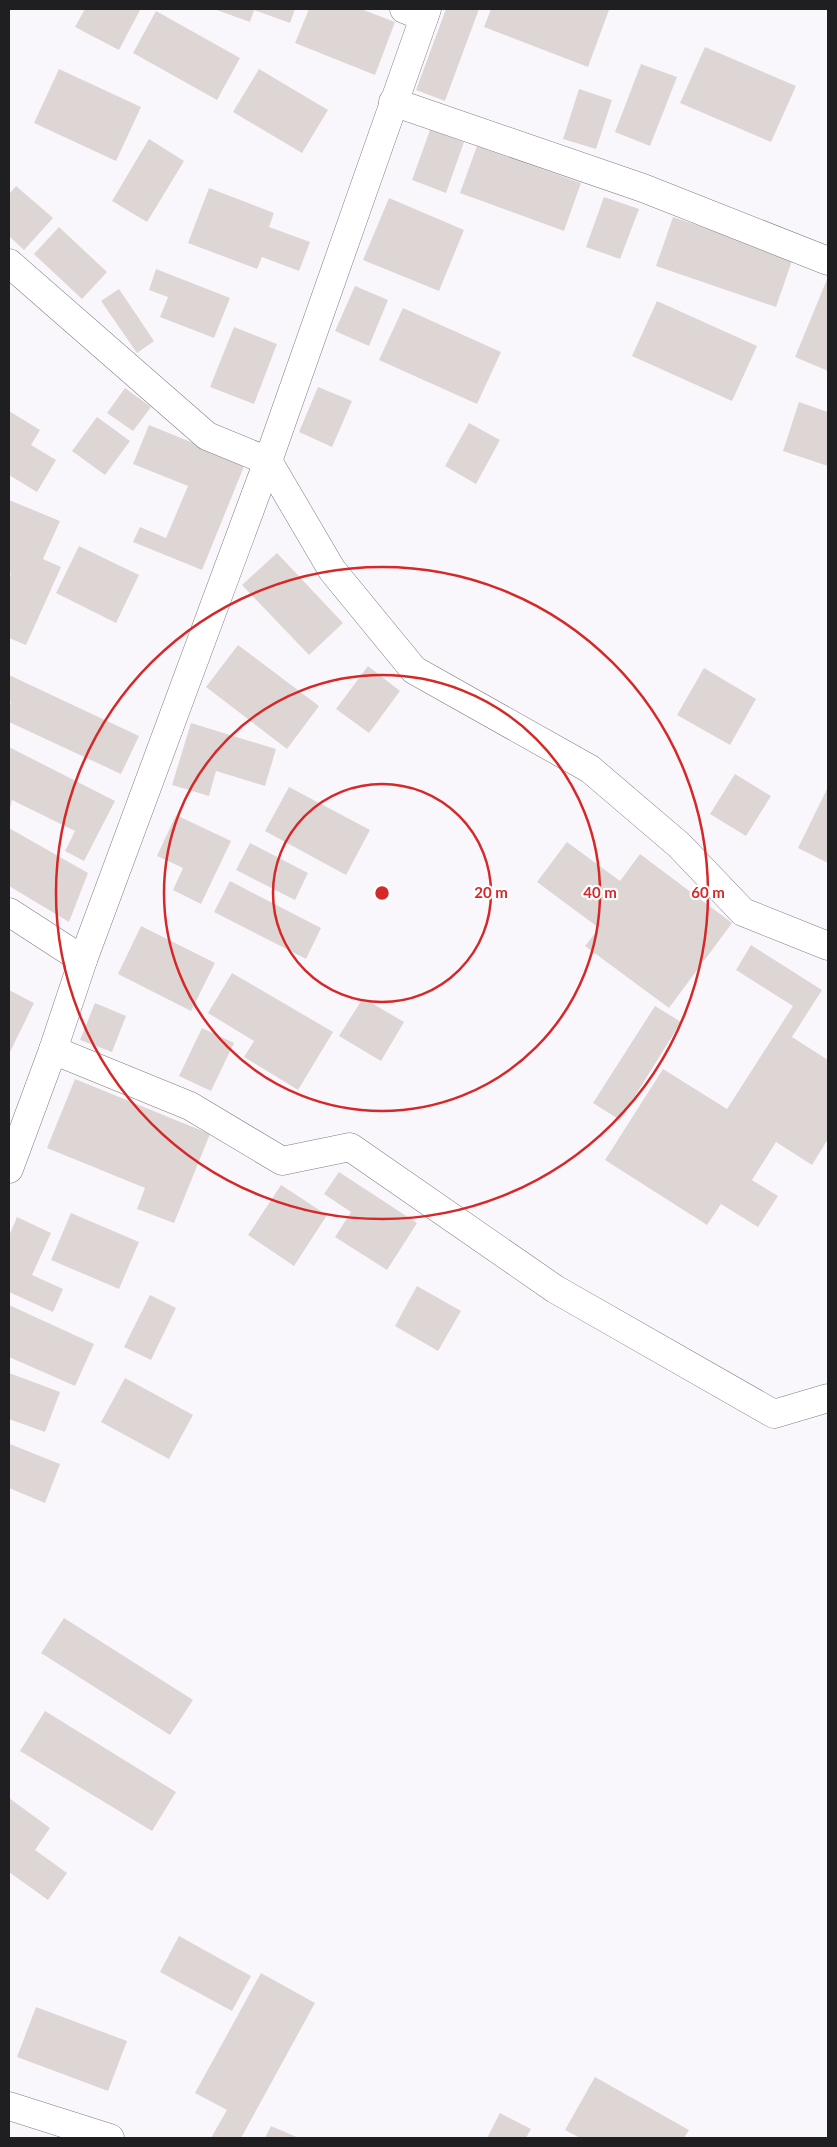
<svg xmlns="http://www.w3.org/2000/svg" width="837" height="2147" viewBox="0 0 837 2147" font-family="Lato,sans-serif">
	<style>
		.building { fill: #ded6d5 }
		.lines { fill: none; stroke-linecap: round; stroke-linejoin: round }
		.minor-casing { stroke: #807c81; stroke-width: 29 }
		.tertiary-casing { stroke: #807c81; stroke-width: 29 }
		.secondary-casing { stroke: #807c81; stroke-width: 29 }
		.minor { stroke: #fff; stroke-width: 28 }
		.tertiary { stroke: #fff; stroke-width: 28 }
		.secondary { stroke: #fff; stroke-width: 28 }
		.ring { fill: none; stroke: #d62828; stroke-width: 2.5 }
		.centre { fill: #d62828; stroke: #fff; stroke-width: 2.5 }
		.ring-label { font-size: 15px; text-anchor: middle; font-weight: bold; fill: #d62828; stroke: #fff; stroke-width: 4.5; stroke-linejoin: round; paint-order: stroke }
	</style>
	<rect width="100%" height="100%" fill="#faf7fc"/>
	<!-- building -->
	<g class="building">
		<path d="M85 9H138L140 10 119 50 75 27Z"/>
		<path d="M214 9H295L290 23 254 10 250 22Z"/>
		<path d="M309 9H361L395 22 375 75 295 43Z"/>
		<path d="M446 9H479L445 101 416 90Z"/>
		<path d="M491 9H605L609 10 588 67 484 27Z"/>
		<path d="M156 11 240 58 217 100 133 53Z"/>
		<path d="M705 47 796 86 771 142 680 103Z"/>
		<path d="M641 64 677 77 650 146 615 132Z"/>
		<path d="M59 69 141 107 116 161 34 123Z"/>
		<path d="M259 69 328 110 302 153 233 112Z"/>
		<path d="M579 89 612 100 596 149 563 139Z"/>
		<path d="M430 130 464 142 446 193 412 180Z"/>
		<path d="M149 139 184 161 147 222 112 201Z"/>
		<path d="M477 146 581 183 564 231 460 193Z"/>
		<path d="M16 186 53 218 24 250 9 236V194Z"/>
		<path d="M209 188 274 213 269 227 310 242 299 271 262 257 257 269 188 243Z"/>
		<path d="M604 197 639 209 620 259 586 247Z"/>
		<path d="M389 198 464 230 439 291 363 260Z"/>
		<path d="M673 217 793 258 776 307 656 266Z"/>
		<path d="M59 227 107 272 82 299 34 254Z"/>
		<path d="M156 269 230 298 214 338 160 317 168 297 149 290Z"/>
		<path d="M828 277V371L795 357Z"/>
		<path d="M355 286 388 300 369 346 335 331Z"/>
		<path d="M119 289 154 341 137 353 101 301Z"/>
		<path d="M657 301 757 346 732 401 632 356Z"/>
		<path d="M403 308 501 352 477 404 379 360Z"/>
		<path d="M234 327 277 344 254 404 210 387Z"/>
		<path d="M318 387 352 401 332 447 299 432Z"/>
		<path d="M125 388 151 407 133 431 107 413Z"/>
		<path d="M799 402 828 412V466L783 451Z"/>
		<path d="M9 411 40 430 31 445 56 460 37 492 9 475Z"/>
		<path d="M97 417 130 441 105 475 72 451Z"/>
		<path d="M469 423 500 440 476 484 445 466Z"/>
		<path d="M149 425 245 464 202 570 133 542 140 527 166 538 188 486 133 464Z"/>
		<path d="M9 500 60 521 43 559 61 567 26 645 9 638V579L11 574 9 573Z"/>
		<path d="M79 546 139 575 116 623 56 593Z"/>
		<path d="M277 553 343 623 309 655 242 585Z"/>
		<path d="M238 645 319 706 287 749 206 687Z"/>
		<path d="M368 666 400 691 369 733 336 709Z"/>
		<path d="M704 668 756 699 730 745 677 715Z"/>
		<path d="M9 675 139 736 121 774 9 722V708L11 702 9 701Z"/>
		<path d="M191 723 276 749 265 786 216 771 209 796 172 785Z"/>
		<path d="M9 747 115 801 84 861 65 851 75 831 12 800 9 813Z"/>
		<path d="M735 774 771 796 746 836 710 814Z"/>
		<path d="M289 787 370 830 346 875 265 831Z"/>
		<path d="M828 787V863L798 848Z"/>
		<path d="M176 815 231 841 201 904 173 890 183 868 157 856Z"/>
		<path d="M9 828 88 873 69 922 9 886Z"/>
		<path d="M567 842 620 881 640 854 732 923 669 1008 585 946 599 928 537 882Z"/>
		<path d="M250 843 308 873 295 900 236 870Z"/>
		<path d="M230 881 321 928 306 959 214 912Z"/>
		<path d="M141 926 215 963 191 1011 118 974Z"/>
		<path d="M751 945 822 990 792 1037 828 1060V1139L812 1165 776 1142 752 1180 778 1196 758 1227 721 1204 707 1225 605 1160 663 1069 727 1109 793 1006 736 970Z"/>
		<path d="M232 973 333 1032 298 1090 244 1057 254 1041 208 1013Z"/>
		<path d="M9 990 34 1003 9 1054Z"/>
		<path d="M363 998 404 1022 381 1061 339 1036Z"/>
		<path d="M95 1003 126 1016 112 1052 80 1040Z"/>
		<path d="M655 1006 681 1022 620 1120 593 1103Z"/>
		<path d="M202 1028 234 1043 211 1091 179 1076Z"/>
		<path d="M75 1079 210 1134 174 1223 137 1209 145 1188 47 1148Z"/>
		<path d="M339 1172 417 1223 387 1270 335 1237 351 1212 324 1194Z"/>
		<path d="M281 1185 327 1215 294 1266 248 1235Z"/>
		<path d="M71 1213 139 1242 119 1289 51 1260Z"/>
		<path d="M17 1217 51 1233 32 1275 63 1289 53 1312 9 1292V1236Z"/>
		<path d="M417 1286 461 1311 438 1351 395 1326Z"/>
		<path d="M150 1295 176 1308 151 1360 124 1347Z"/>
		<path d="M9 1305 94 1344 75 1386 9 1357Z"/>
		<path d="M9 1373 60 1392 45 1432 9 1419Z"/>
		<path d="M125 1378 193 1415 169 1459 101 1422Z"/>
		<path d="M10 1444 60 1464 45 1503 9 1488Z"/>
		<path d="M64 1618 193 1700 170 1735 41 1653Z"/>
		<path d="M45 1711 176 1792 152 1831 20 1751Z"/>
		<path d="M9 1798 50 1828 35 1850 67 1873 48 1900 9 1872Z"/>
		<path d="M179 1936 251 1976 232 2011 160 1972Z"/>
		<path d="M261 1973 315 2003 241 2138H211L227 2110 195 2093Z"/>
		<path d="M36 2007 127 2041 108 2091 17 2057Z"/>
		<path d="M595 2077 689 2130 684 2138H580L565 2130Z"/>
		<path d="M500 2113 531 2129 526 2138H487Z"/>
		<path d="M271 2126 299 2138H265Z"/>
	</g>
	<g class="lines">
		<defs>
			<g id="minor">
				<path d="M404 9 424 17"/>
				<path d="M393 102 643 188 828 261"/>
				<path d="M9 263 207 436 268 461 332 570 414 670 590 769 679 845 743 912 828 946"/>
				<path d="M9 912 83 960"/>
				<path d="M53 1050 190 1106 282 1161 350 1147 555 1289 774 1414 828 1398"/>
			</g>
			<path id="tertiary" d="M9 1169 53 1050 83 960 268 461 427 9"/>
			<path id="secondary" d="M9 2106 110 2138"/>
		</defs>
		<!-- minor casing -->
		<use href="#minor" class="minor-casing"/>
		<!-- tertiary casing -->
		<use href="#tertiary" class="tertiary-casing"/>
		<!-- secondary casing -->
		<use href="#secondary" class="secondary-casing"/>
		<!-- minor -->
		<use href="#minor" class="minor"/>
		<!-- tertiary -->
		<use href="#tertiary" class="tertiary"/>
		<!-- secondary -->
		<use href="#secondary" class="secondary"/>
	</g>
	<!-- distance rings -->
	<g class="ring">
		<circle cx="382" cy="893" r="109"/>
		<circle cx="382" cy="893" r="218"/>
		<circle cx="382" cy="893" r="326"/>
	</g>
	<circle cx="382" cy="893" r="8" class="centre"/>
	<g class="ring-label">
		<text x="491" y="898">20 m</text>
		<text x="600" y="898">40 m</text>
		<text x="708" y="898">60 m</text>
	</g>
	<!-- border -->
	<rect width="837" height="2147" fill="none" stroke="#1f1e20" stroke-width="20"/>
</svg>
